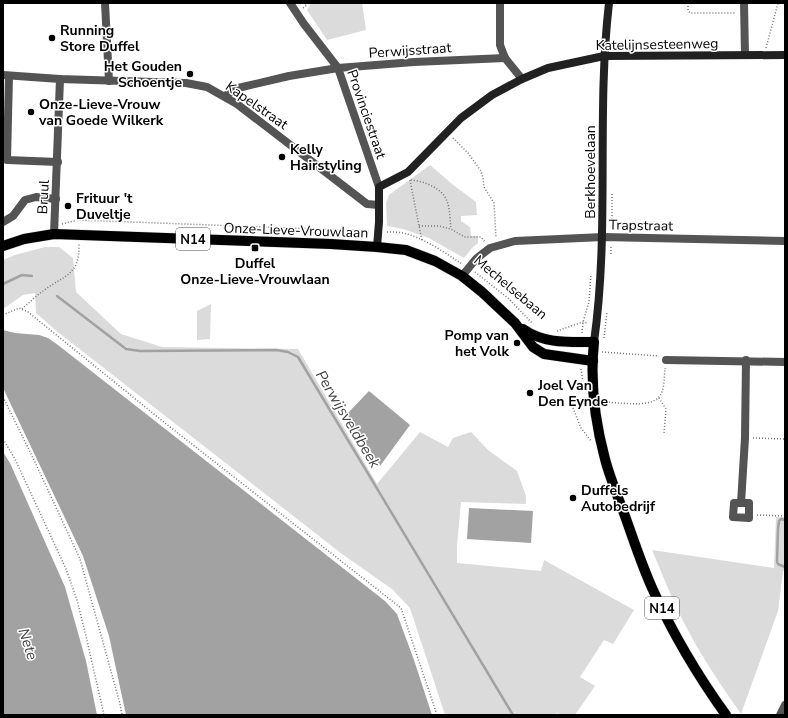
<svg xmlns="http://www.w3.org/2000/svg" width="788" height="718" viewBox="0 0 788 718" font-family="'Nunito Sans',sans-serif">
	<style>
		.green { fill: #dbdbdb }
		.water { fill: #a2a2a2 }
		.lines { fill: none; stroke-linecap: round; stroke-linejoin: round }
		.stream { stroke: #a2a2a2; stroke-width: 2.5 }
		.primary-casing { stroke: #dbdbdb; stroke-width: 11 }
		.path { stroke: #767676; stroke-width: 1.5; stroke-dasharray: 1 2; stroke-linecap: butt }
		.street { stroke: #545454; stroke-width: 8 }
		.secondary { stroke: #212121; stroke-width: 8 }
		.primary { stroke: #000; stroke-width: 10 }
		.poi-dot { fill: #000; stroke: #fff; stroke-width: 1.5 }
		.labels { text-anchor: middle; stroke-width: 3; stroke-linejoin: round; paint-order: stroke }
		.shield { fill: #fff; stroke: #4c4c4c; stroke-width: 1 }
		.shield-label { font-size: 13px; font-weight: bold; fill: #000 }
		.poi-label { font-size: 14px; font-weight: bold; fill: #000; stroke: #fff; text-anchor: start }
		.street-label { font-size: 14px; fill: #000; stroke: #fff }
		.water-label { font-size: 15px; font-style: italic; fill: #434343; stroke: #fff }
	</style>
	<rect width="100%" height="100%" fill="#fff"/>
	<!-- green -->
	<g class="green">
		<path d="M309 3H362L366 30 327 40 307 10 310 5Z"/>
		<path d="M430 165 452 184 476 202 477 215 461 216V221L470 227 471 236H478V243L472 248 464 258 429 238 403 229 387 226 386 203 389 195Z"/>
		<path d="M45 247H59L73 258 76 292 121 334 162 347 298 349 377 484 420 432 448 447 453 438 471 432 488 450 517 471 526 496V504L461 502 457 546V563L541 571 544 560 634 610 613 644 604 640 580 677 595 686 575 715H561L557 713 555 715H445L410 608 392 589 342 554 59 333 36 313 35 293 23 295 3 309V260L15 255Z"/>
		<path d="M211 304 210 339 197 340V311Z"/>
		<path d="M776 517H785V571H783L778 611 741 714C723 688 705 662 690 634 675 607 664 578 652 550L774 568Z"/>
	</g>
	<!-- water -->
	<g class="water">
		<path d="M3 330 15 333 39 335 48 338 58 345 385 601 397 614 414 660 432 715H126L109 636 83 556 3 388Z"/>
		<path d="M369 391 410 425 380 466 347 414Z"/>
		<path d="M3 452 10 463 65 587 86 661 97 715H3Z"/>
		<path d="M469 508 533 511 531 543 467 539Z"/>
	</g>
	<g class="lines">
		<!-- stream -->
		<g class="stream">
			<path d="M3 284 22 275 32 276"/>
			<path d="M57 296 126 349 140 351 276 350 288 352 298 357 513 715"/>
			<path d="M785 520 781 519 779 521 778 529 777 562 778 564 785 567"/>
		</g>
		<defs>
			<g id="primary">
				<path d="M3 246 24 239 54 234 331 244 377 247 406 250 435 261 462 276 482 292 515 323 533 347 544 354 593 361"/>
				<path d="M523 329C544 344 569 342 594 342 590 380 595 422 605 459 610 478 618 497 625 516 634 541 642 566 653 590 673 634 698 676 726 715"/>
			</g>
		</defs>
		<!-- primary casing -->
		<use href="#primary" class="primary-casing"/>
		<!-- path -->
		<g class="path">
			<path d="M688 3V10L690 13H736"/>
			<path d="M303 8 307 5 305 3"/>
			<path d="M766 48 778 3"/>
			<path d="M453 138 468 153 481 171 483 178 484 187 494 203 496 238"/>
			<path d="M410 180 422 241"/>
			<path d="M411 180C424 181 442 188 447 201 450 209 450 220 451 229"/>
			<path d="M62 224 78 220 370 231"/>
			<path d="M419 226H439L451 229 465 237H481L485 242"/>
			<path d="M612 228V194"/>
			<path d="M387 232C392 232 398 232 403 233 424 238 444 252 462 264"/>
			<path d="M611 254V246"/>
			<path d="M475 272 509 299 532 323"/>
			<path d="M22 309C29 303 36 296 43 291 64 275 80 276 79 244"/>
			<path d="M3 315 19 308 28 312 165 423 401 608 437 715"/>
			<path d="M557 331 583 322 588 323"/>
			<path d="M582 333 583 322 589 302 591 274"/>
			<path d="M604 338 607 312"/>
			<path d="M602 352 659 356"/>
			<path d="M581 369 583 381"/>
			<path d="M3 397 34 460 80 559 120 704 122 715"/>
			<path d="M659 398 666 409 664 433"/>
			<path d="M603 402C617 402 648 408 658 398 665 392 664 377 665 368"/>
			<path d="M573 408 581 428 591 441"/>
			<path d="M753 438 785 439"/>
			<path d="M3 439 15 459 66 569 77 600 86 636 104 715"/>
			<path d="M757 515 785 516"/>
		</g>
		<!-- street -->
		<g class="street">
			<path d="M105 3 109 81"/>
			<path d="M290 3 304 24 338 68 379 187"/>
			<path d="M500 3V45L505 58 522 79"/>
			<path d="M744 3 745 55"/>
			<path d="M3 75 60 79 186 83 207 87 237 104 367 204 379 205"/>
			<path d="M9 76 7 160 58 162"/>
			<path d="M225 96 238 88 289 76 338 68 414 62 505 58"/>
			<path d="M3 222 13 216 25 200 36 197 56 199"/>
			<path d="M54 234 60 79"/>
			<path d="M462 276 476 259 490 248 515 241 603 237 785 241"/>
			<path d="M666 360 785 362"/>
			<path d="M741 503H749V518L733 517 734 503H741L745 438 746 360"/>
			<path d="M780 715 785 705"/>
		</g>
		<!-- secondary -->
		<g class="secondary">
			<path d="M377 247 379 222V187L408 172 461 118 492 95 522 79 548 68 604 56 785 55"/>
			<path d="M594 342C610 229 596 116 609 3"/>
		</g>
		<!-- primary -->
		<use href="#primary" class="primary"/>
	</g>
	<!-- markers -->
	<g class="poi-dot">
		<circle cx="52" cy="38" r="4"/>
		<circle cx="190" cy="74" r="4"/>
		<circle cx="31" cy="112" r="4"/>
		<circle cx="282" cy="157" r="4"/>
		<circle cx="68" cy="206" r="4"/>
		<rect x="251" y="244" width="8" height="8" rx="2"/>
		<circle cx="517" cy="343" r="4"/>
		<circle cx="530" cy="393" r="4"/>
		<circle cx="573" cy="498" r="4"/>
	</g>
	<g class="labels">
		<!-- shield labels -->
		<g class="shield">
			<rect x="176" y="228" width="34" height="22" rx="3"/>
			<rect x="645" y="597" width="34" height="22" rx="3"/>
		</g>
		<g class="shield-label">
			<text x="193" y="244">N14</text>
			<text x="662" y="613">N14</text>
		</g>
		<!-- poi labels -->
		<g class="poi-label">
			<text x="60" y="35">Running<tspan x="60" dy="16">Store Duffel</tspan></text>
			<text x="182" y="71" text-anchor="end">Het Gouden<tspan x="182" dy="16">Schoentje</tspan></text>
			<text x="39" y="109">Onze-Lieve-Vrouw<tspan x="39" dy="16">van Goede Wilkerk</tspan></text>
			<text x="290" y="154">Kelly<tspan x="290" dy="16">Hairstyling</tspan></text>
			<text x="76" y="203">Frituur 't<tspan x="76" dy="16">Duveltje</tspan></text>
			<text x="255" y="268" text-anchor="middle">Duffel<tspan x="255" dy="16">Onze-Lieve-Vrouwlaan</tspan></text>
			<text x="509" y="340" text-anchor="end">Pomp van<tspan x="509" dy="16">het Volk</tspan></text>
			<text x="538" y="390">Joel Van<tspan x="538" dy="16">Den Eynde</tspan></text>
			<text x="581" y="495">Duffels<tspan x="581" dy="16">Autobedrijf</tspan></text>
		</g>
		<!-- street labels -->
		<g class="street-label">
			<text transform="translate(657 44) rotate(-1)" y="5">Katelijnsesteenweg</text>
			<text transform="translate(410 50) rotate(-4)" y="5">Perwijsstraat</text>
			<text transform="translate(257 105) rotate(35)" y="5">Kapelstraat</text>
			<text transform="translate(367 114) rotate(71)" y="5">Provinciestraat</text>
			<text transform="translate(590 172) rotate(-90)" y="5">Berkhoevelaan</text>
			<text transform="translate(43 197) rotate(-87)" y="5">Bruul</text>
			<text transform="translate(641 225) rotate(1)" y="5">Trapstraat</text>
			<text transform="translate(296 230) rotate(2)" y="5">Onze-Lieve-Vrouwlaan</text>
			<text transform="translate(511 287) rotate(40)" y="5">Mechelsebaan</text>
		</g>
		<!-- water labels -->
		<g class="water-label">
			<text transform="translate(348 419) rotate(59)" y="5">Perwijsveldbeek</text>
			<text transform="translate(28 644) rotate(72)" y="5">Nete</text>
		</g>
	</g>
	<!-- border -->
	<rect width="788" height="718" fill="none" stroke="#000000" stroke-width="8"/>
</svg>
